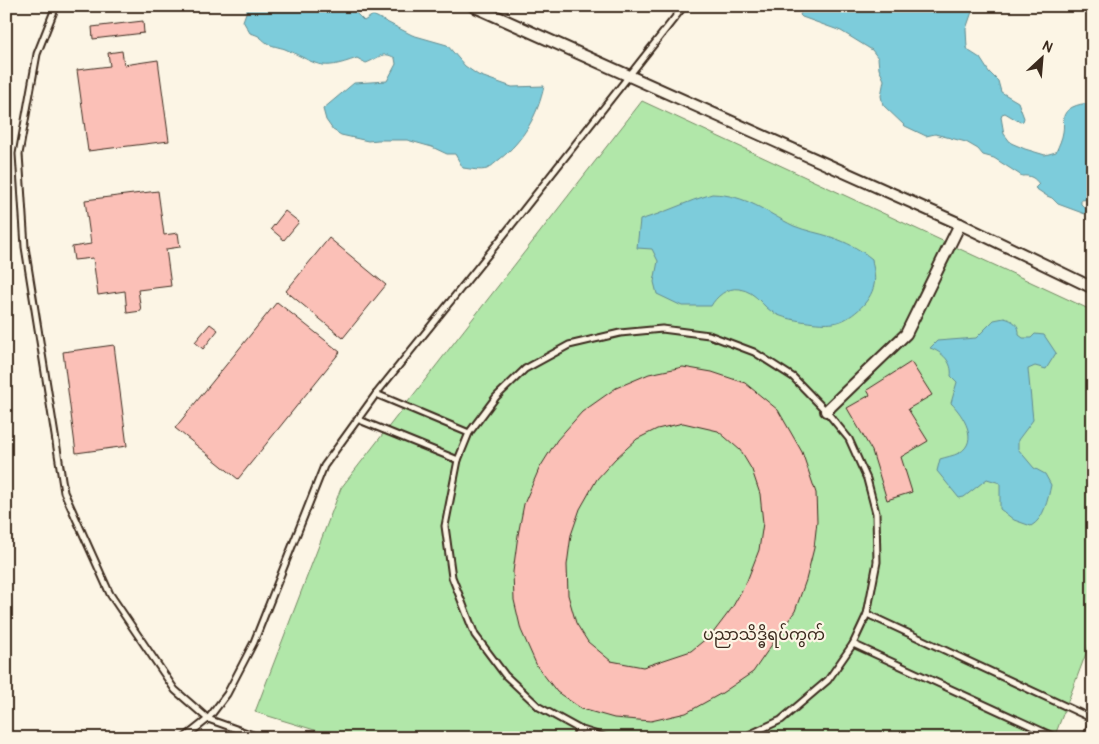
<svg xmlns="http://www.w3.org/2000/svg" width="1099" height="744" viewBox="0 0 1099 744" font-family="Pangolin,'Noto Sans Myanmar',sans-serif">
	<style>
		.green { fill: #b1e7a9; stroke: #768864 }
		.water { fill: #7dccdb; stroke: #638b8f }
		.building { fill: #fbc0b7; stroke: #3b2a1e; fill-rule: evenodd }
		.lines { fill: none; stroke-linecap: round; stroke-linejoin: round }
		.service-casing { stroke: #3b2a1e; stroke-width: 9 }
		.minor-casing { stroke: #3b2a1e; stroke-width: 14 }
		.service { stroke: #fcf5e5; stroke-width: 5 }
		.minor { stroke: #fcf5e5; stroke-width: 10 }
		.labels { text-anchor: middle; stroke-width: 4.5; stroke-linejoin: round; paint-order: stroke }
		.quarter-label { font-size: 16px; fill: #3b2a1e; stroke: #fcf5e5 }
	</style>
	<rect width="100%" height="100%" fill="#fcf5e5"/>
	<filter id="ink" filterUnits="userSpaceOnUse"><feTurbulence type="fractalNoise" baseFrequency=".02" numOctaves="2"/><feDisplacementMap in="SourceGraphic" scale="10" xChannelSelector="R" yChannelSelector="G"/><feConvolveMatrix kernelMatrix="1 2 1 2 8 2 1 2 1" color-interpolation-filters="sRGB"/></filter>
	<g filter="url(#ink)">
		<!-- green -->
		<path class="green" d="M642 101 1093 311V635L1054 738H341L255 712 341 488Z"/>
		<!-- water -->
		<g class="water">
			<path d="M253 6H349L364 21 373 15 412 35 447 45 465 66 478 75 512 87 544 86C538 115 523 141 500 159 496 162 491 167 487 169 480 171 471 169 463 168L455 154H447L432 147 407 140H378L368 141 341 135 333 130 326 120 323 109 354 83 387 81 396 64 395 58C382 50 378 59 366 63L357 58C319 72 319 64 285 49 279 47 271 46 267 43 259 37 261 36 250 33L243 21 247 10Z"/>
			<path d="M802 6H882C895 9 908 11 921 6H974L966 29 967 48 969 51 980 58 989 72 998 81 1001 92 1018 102 1024 118 1023 121 1020 122 1005 113 1002 114 1001 117 1004 134 1011 143 1025 149 1045 155 1056 152C1059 145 1062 139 1063 132 1064 127 1063 121 1064 116 1067 106 1084 102 1093 104V199L1081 200V204L1086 209 1085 214 1058 204 1052 198 1047 196 1035 188 1039 184C1035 178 1030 175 1022 176L994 158 983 155 978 149 966 142 935 134 926 136 905 126 883 105 881 96 884 80 879 69 878 58 872 50 841 31 802 17 800 15 803 8Z"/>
			<path d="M712 194C747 195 765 212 794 226 806 231 819 233 831 237 846 242 860 249 872 259 873 268 876 276 874 285 871 302 850 321 833 323 821 325 787 320 776 314 761 307 758 292 739 289 727 287 716 297 711 306H682L657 294 654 282 658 261 652 249 637 248 640 220C665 213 687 201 712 194Z"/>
			<path d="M1004 318C1013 320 1020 325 1019 335L1023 338H1031L1035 334 1044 335 1056 353 1046 369 1035 366 1028 369 1033 420 1018 440V449L1034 468 1045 474 1051 485C1048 499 1044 519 1031 526L1014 520 1000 509V483L987 479 964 497 959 498 937 471 940 459C946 457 953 456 959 453 980 441 963 415 951 403L957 382 951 376C953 362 942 352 930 348L937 341 976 338 994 320Z"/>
		</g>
		<!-- building -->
		<g class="building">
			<path d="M143 21 144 33 93 39 92 27Z"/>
			<path d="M122 51 124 65 158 60 169 141 88 151 77 70 110 66 108 53Z"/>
			<path d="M158 191 164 235 178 233 180 247 166 249 171 286 138 290 141 311 127 313 125 291 98 295 93 258 74 260 72 247 91 244 85 200Z"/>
			<path d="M285 211 299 222 284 240 271 229Z"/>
			<path d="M329 238 386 285 343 338 286 291Z"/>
			<path d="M277 302 340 352 238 479 175 428Z"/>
			<path d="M210 324 218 330 203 349 195 342Z"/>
			<path d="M114 345 127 446 76 453 63 352Z"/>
			<path d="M911 362 932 395 908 409 928 441 901 457 912 492 887 500 872 451 847 408 870 395 867 390Z"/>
			<path d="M683 367 712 372 745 383 778 410 802 452 816 493 817 521 814 548 806 580 795 611 753 672 722 693 686 713 651 721 614 718 582 709 557 692 537 666 521 630 514 600 513 572 518 535 524 504 539 469 557 440 582 412 616 388 649 374ZM683 423 718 431 740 450 752 470 760 494 763 523 759 550 747 581 732 608 713 633 691 651 643 667 611 661 588 642 576 623 568 595 567 565 571 535 580 509 597 479 615 459 637 439 657 429Z"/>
		</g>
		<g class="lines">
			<defs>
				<g id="service">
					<path d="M56 6 37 54 19 154 25 247 64 492 110 594 175 690 208 719 261 738"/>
					<path d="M376 394 469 433"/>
					<path d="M357 419 458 460"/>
					<path d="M867 614 1093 719"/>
					<path d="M853 644 1057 738"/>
					<path d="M184 738 208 719 227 694 254 642 324 466 376 394 503 236 684 6"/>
					<path d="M575 738 579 729"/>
					<path d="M607 738 579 729 539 707 505 675 475 635 452 577 445 526 458 460 469 433 496 397 525 369 569 345 620 333 662 329 709 335 754 352 793 377 826 411 849 439 867 479 876 513 877 562 867 614 853 644 828 680 781 720 742 738"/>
					<path d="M1086 738 1093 719"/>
				</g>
				<g id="minor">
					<path d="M473 6 960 224 1093 288"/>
					<path d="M826 411 906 334 960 224"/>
				</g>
			</defs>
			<!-- service casing -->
			<use href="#service" class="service-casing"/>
			<!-- minor casing -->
			<use href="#minor" class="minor-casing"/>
			<!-- service -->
			<use href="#service" class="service"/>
			<!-- minor -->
			<use href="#minor" class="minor"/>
		</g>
	</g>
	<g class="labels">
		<!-- quarter labels -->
		<g class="quarter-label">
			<text x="764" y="640">ပညာသိဒ္ဓိရပ်ကွက်</text>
		</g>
	</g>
	<!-- margin -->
	<rect width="1099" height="744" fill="none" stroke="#fcf5e5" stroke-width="25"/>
	<rect x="12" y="12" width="1074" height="719" fill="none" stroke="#3b2a1e" stroke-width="2" filter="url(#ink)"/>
	<!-- north arrow -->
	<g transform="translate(1042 58) rotate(26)" stroke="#fcf5e5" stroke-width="4" paint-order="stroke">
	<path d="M0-4L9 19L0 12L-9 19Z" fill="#3b2a1e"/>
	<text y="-8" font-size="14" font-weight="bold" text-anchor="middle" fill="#3b2a1e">N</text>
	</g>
</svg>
